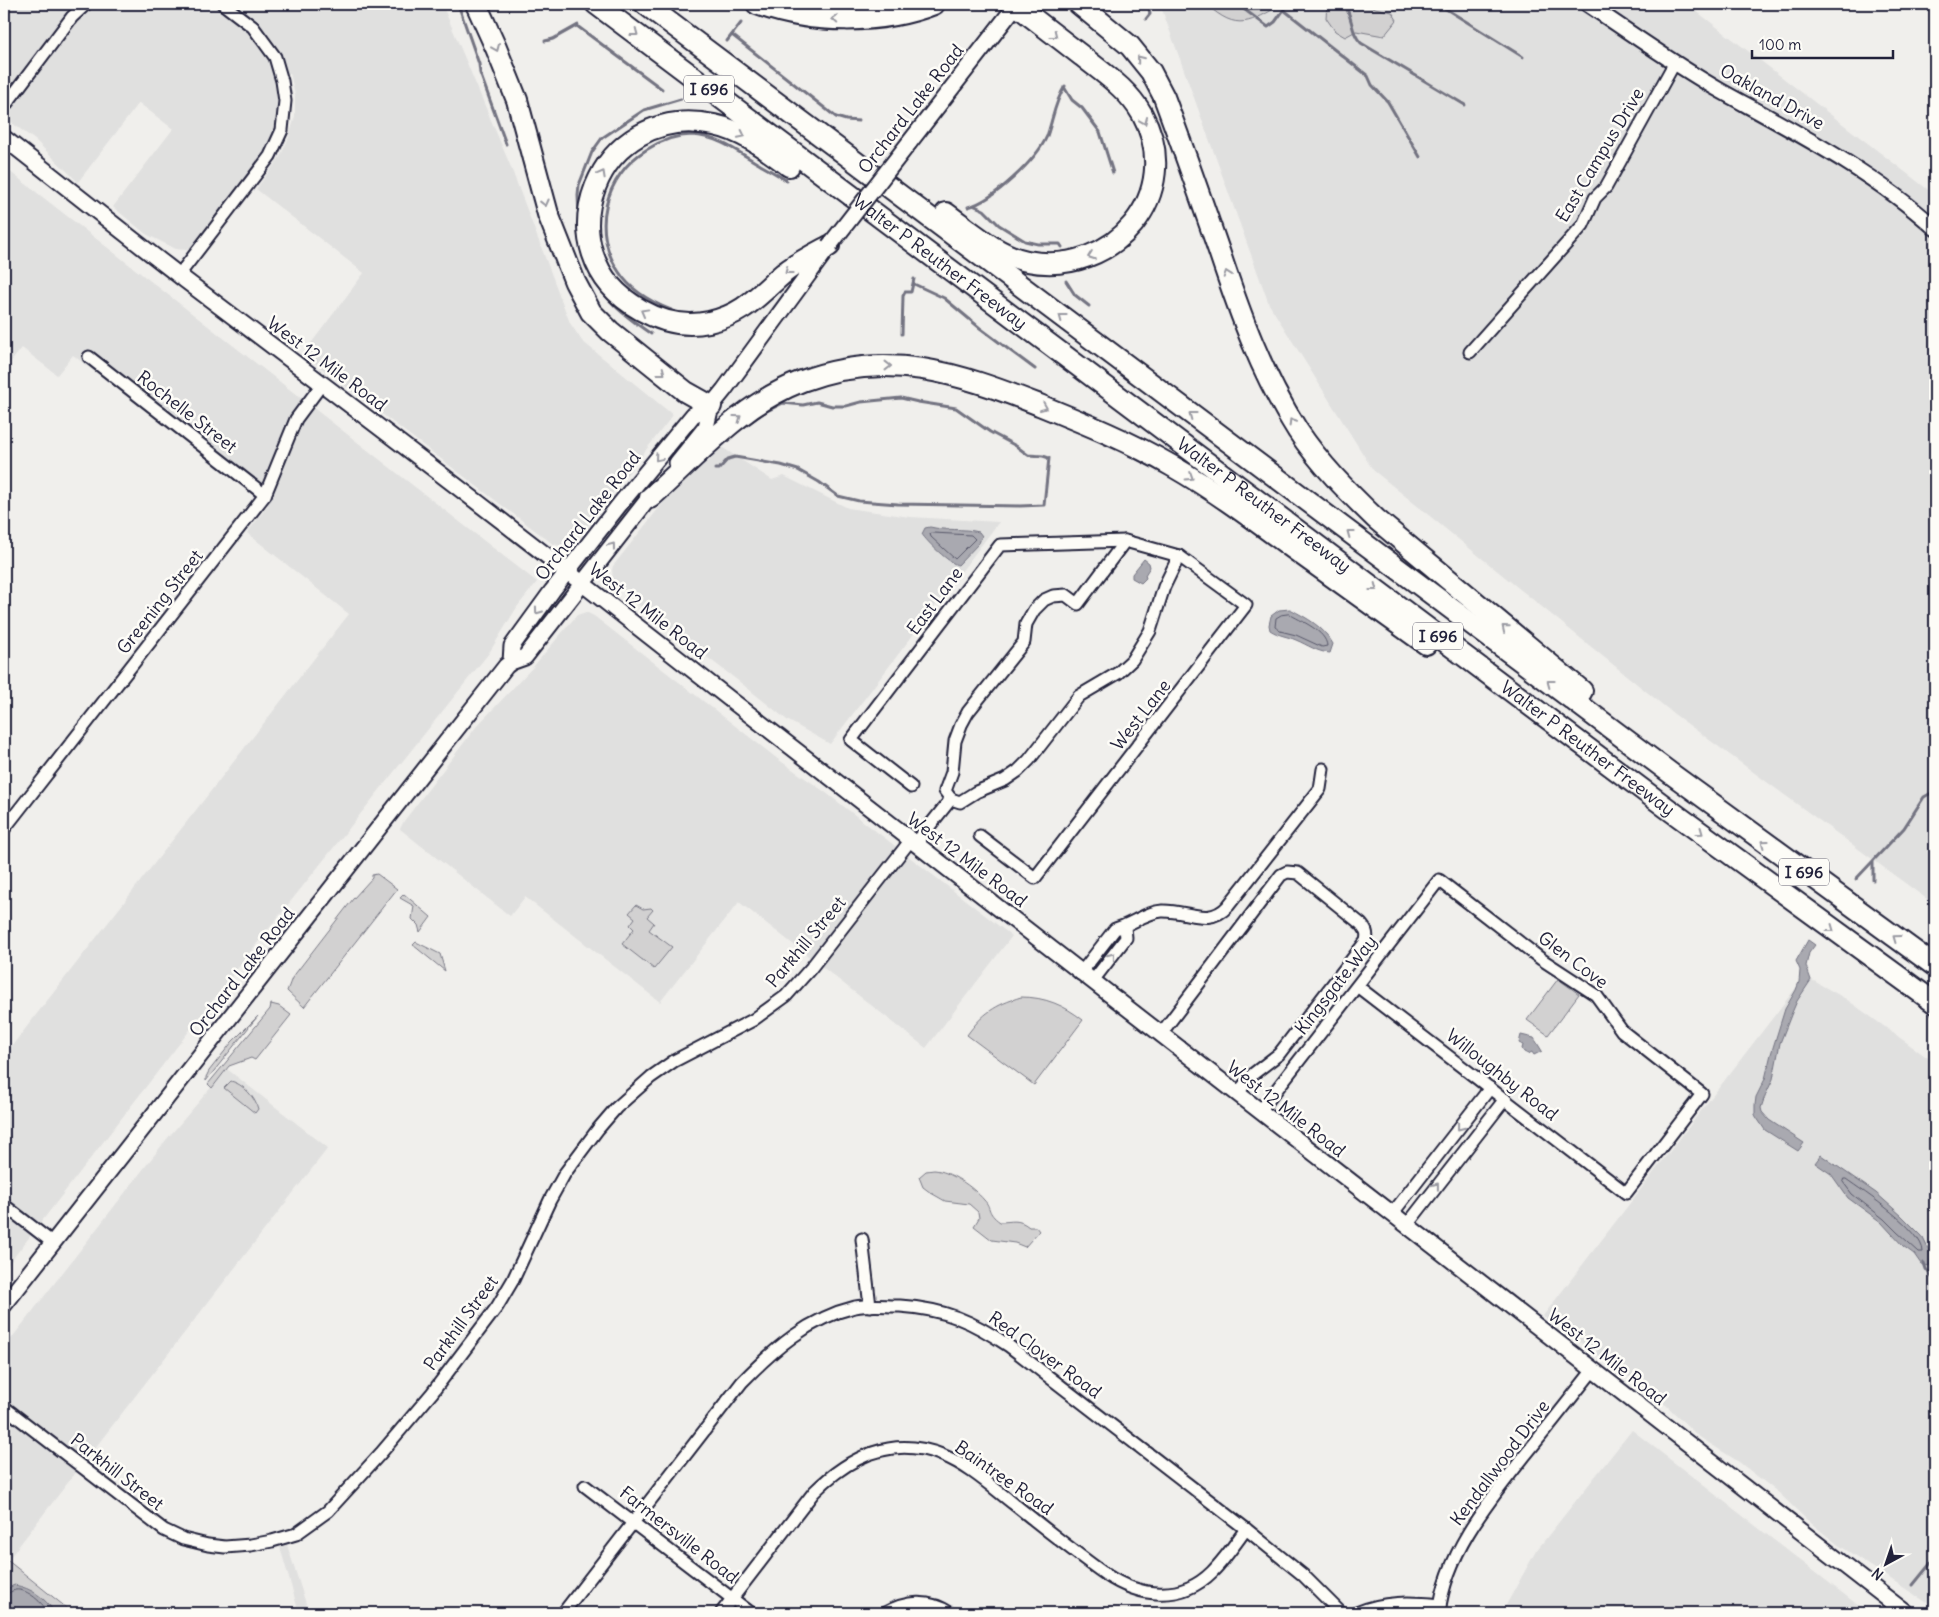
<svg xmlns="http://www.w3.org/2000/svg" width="1939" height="1617" viewBox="0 0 1939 1617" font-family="Delius,sans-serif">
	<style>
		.built { fill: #e0e0df }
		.green { fill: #d2d1d1; stroke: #7a7a86 }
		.water { fill: #a9a9b0; stroke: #737381 }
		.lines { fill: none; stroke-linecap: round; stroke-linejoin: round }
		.shore { stroke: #58586a; stroke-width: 1 }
		.stream { stroke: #737381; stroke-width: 3 }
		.minor-casing { stroke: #22223b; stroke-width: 15 }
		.tertiary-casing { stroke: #22223b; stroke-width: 18 }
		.secondary-casing { stroke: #22223b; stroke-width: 19 }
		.motorway-casing { stroke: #22223b; stroke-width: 24 }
		.minor { stroke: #fdfcf7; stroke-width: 11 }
		.tertiary { stroke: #fdfcf7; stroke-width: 14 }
		.secondary { stroke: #fdfcf7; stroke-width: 15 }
		.motorway { stroke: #fdfcf7; stroke-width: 20 }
		.secondary-bridge-casing { stroke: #22223b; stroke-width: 19; stroke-linecap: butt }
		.secondary-bridge { stroke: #fdfcf7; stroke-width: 15 }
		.oneway { stroke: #9a9aa2 }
		.labels { text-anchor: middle; stroke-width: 5; stroke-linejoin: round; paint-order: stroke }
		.shield { fill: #fdfcf7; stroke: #646373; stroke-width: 1 }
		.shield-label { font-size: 16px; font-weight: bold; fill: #22223b }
		.street-label { font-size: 18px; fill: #22223b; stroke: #fdfcf7 }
	</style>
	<rect width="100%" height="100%" fill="#f0efec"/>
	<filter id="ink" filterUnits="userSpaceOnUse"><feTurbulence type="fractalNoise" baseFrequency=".02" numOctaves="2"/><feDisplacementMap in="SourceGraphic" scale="10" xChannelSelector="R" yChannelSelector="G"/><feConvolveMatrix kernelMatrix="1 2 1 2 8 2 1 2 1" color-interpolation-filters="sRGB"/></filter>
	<g filter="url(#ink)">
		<!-- built -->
		<g class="built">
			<path d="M4 4H442L510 165 570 323 582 341 673 415 576 540 562 546 553 544 303 354 364 273 256 189 280 157 289 137 295 116V95L290 73 277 80 278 120 271 140 259 160 193 246 187 250 176 249 146 234 113 207 173 129 139 103 78 182 35 140 4 117Z"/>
			<path d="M1160 4H1687L1935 195V905L1674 714 1373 470 1269 304Z"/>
			<path d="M4 167 537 582 517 607 489 653 255 946 4 1270V1056L349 614 247 533 268 505 73 355 57 375 22 348 4 370Z"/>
			<path d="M714 442 772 480 784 476 848 508 910 517 999 522 830 744 787 720 741 683 639 605 613 580 612 570 613 566 693 465Z"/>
			<path d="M586 612 594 616 779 760 825 792 1012 936 926 1048 739 902 660 1002 525 897 510 916 400 829 404 821 476 727 533 667 577 615Z"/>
			<path d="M1805 976 1846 999 1935 1063V1608L1837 1544 1806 1519 1780 1494 1739 1462 1698 1436 1667 1406 1635 1381 1543 1316Z"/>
			<path d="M227 1069 328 1148 4 1565V1348L166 1140Z"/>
			<path d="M1632 1430 1868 1613H1869H1506L1505 1607 1536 1551Z"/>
			<path d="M287 1545 309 1613H299L280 1547Z"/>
		</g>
		<!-- green -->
		<g class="green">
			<path d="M1206 4H1283C1250 22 1238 33 1206 4Z"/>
			<path d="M1327 4H1368L1375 8 1392 12 1397 20 1384 36 1356 31 1345 37 1335 31 1326 18Z"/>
			<path d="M377 874 397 889 304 1007 287 991 292 978 353 899 372 878V875Z"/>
			<path d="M404 894 431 917 420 932 418 925 412 919 414 906 400 898Z"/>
			<path d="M636 905 643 909 651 908 653 910 647 917 654 923 649 930 672 947 654 969 622 944 634 929 630 925 635 918 629 913Z"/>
			<path d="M416 942 440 954 445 971 413 945Z"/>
			<path d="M1558 979 1579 994 1548 1035 1527 1020Z"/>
			<path d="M1021 997C1045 997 1064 1005 1083 1020L1034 1085 967 1035C983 1013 995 1005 1021 997Z"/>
			<path d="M271 1004 279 1006 291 1015 255 1060 251 1058 229 1066 212 1088 208 1084 270 1009Z"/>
			<path d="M258 1016 253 1022 206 1081V1077L209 1071 232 1042Z"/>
			<path d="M231 1081C243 1084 255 1097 258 1109L255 1113 224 1088Z"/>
			<path d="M934 1170C950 1171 973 1187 984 1200 992 1208 986 1212 1000 1222 1012 1222 1018 1218 1029 1227H1036L1039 1231 1025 1247 1015 1243 992 1240 974 1226 979 1218 978 1212 969 1204 945 1201 931 1193 923 1187 919 1177 926 1171Z"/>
			<path d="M7 1560 73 1613H4V1565Z"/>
		</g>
		<!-- water -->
		<g class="water">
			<path d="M930 527C946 531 963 528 979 532L982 536 979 543 958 565C950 564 926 541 922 534L925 528Z"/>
			<path d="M1144 559 1149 563 1150 567 1145 575 1146 578 1141 583 1132 578V574Z"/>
			<path d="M1290 609C1307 618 1324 627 1333 644L1330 653C1317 652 1308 645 1296 640 1287 636 1279 636 1270 630L1269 625 1271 616 1279 610Z"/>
			<path d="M1808 940 1815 945 1809 953 1806 966 1811 980 1797 1001 1791 1015 1780 1043 1773 1079 1765 1096 1761 1108 1762 1112 1769 1120 1804 1143 1798 1151 1765 1130 1755 1115V1105L1756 1097 1765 1079 1771 1054 1785 1009 1796 990 1799 982 1800 970 1796 961Z"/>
			<path d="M1521 1035 1534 1038 1542 1051 1534 1055 1532 1052 1528 1054 1524 1052 1522 1049 1523 1045 1519 1043Z"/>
			<path d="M1821 1155 1876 1193 1902 1216 1922 1236 1932 1257 1929 1266 1921 1264 1914 1254 1903 1246 1881 1222 1848 1198 1831 1174 1815 1163Z"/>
			<path d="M14 1585C32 1588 45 1598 55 1613H4V1591Z"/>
		</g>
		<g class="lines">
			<!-- shore -->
			<g class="shore">
				<path d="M933 533 971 535 975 539 955 559 931 537 930 534Z"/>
				<path d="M1289 614C1301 621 1326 631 1327 646L1322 647 1296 635 1280 631 1275 627 1276 618 1281 615Z"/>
				<path d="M1844 1179H1846C1864 1192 1923 1230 1923 1252H1919L1897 1232 1884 1219 1852 1194 1843 1182Z"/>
				<path d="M4 1595C8 1594 11 1591 15 1590 28 1588 43 1604 49 1613"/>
			</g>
			<!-- stream -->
			<g class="stream">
				<path d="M458 4 479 64 480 73 506 144"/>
				<path d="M1237 4 1268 27 1275 22 1288 4"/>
				<path d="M1344 4C1353 16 1350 32 1361 43L1465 105"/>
				<path d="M1438 4 1523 57"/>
				<path d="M1284 10 1368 76 1372 85 1388 102 1420 157"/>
				<path d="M1146 19 1150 14 1148 4"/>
				<path d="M577 26 662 89"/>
				<path d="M732 35 836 117 846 120 859 121"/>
				<path d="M545 41 553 39 578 25"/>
				<path d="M727 41 741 23"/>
				<path d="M1064 87 1072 100 1082 108 1100 132 1113 173"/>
				<path d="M975 206 984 210 999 225 1025 241 1038 244H1060L1062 247"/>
				<path d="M968 207C993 201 1037 159 1047 136 1053 119 1055 101 1065 86"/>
				<path d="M579 219 578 195 579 185 592 152 602 138 644 110 681 99"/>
				<path d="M579 226 582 244"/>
				<path d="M590 269C601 299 627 317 651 334"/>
				<path d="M1066 281 1075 295 1089 306"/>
				<path d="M914 284 944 298 980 328 1035 369"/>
				<path d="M671 310C651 302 631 291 619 272 591 231 604 176 646 150 660 141 677 135 692 135 717 136 737 151 757 163 767 169 777 174 787 181"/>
				<path d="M902 334 903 296 905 292H911L914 279"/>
				<path d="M715 469H719L728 459 735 457 781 465 798 470 819 482 838 496 859 501 898 504 1020 506 1044 505 1049 458 1043 456 1028 455 1016 446 990 432 956 408 918 402 901 398 861 402 846 406H832L817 402 803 405 783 403 763 413 737 432"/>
				<path d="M1873 862V880"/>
				<path d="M1856 879 1904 828 1924 797 1935 791"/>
				<path d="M1924 1263 1926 1269 1935 1281"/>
				<path d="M1913 1585 1935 1558"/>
			</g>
			<defs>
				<g id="minor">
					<path d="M4 107 72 17 86 4"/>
					<path d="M179 275 270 156 282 130 285 101 282 81 275 57 253 27 223 4"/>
					<path d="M1470 352 1583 225 1595 198 1606 187 1675 62"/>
					<path d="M89 357 265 495"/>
					<path d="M911 787 851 740 1000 545 1125 541 1179 556 1246 605 1035 878 980 836"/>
					<path d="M951 799 960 802 976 792 1005 780 1018 771 1029 760 1079 696 1118 673 1132 660 1150 631 1164 587 1179 556"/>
					<path d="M951 799 945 791 952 772 955 741 961 725 968 712 1024 642 1026 624 1034 610 1044 600 1053 596 1066 595 1078 604 1125 541"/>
					<path d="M4 829 265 495 296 419 322 384"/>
					<path d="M915 844 951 799"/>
					<path d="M1080 974 1115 929C1131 925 1146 912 1162 911 1187 910 1209 927 1228 906L1320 789 1323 769"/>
					<path d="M1092 982 1126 938 1125 927"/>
					<path d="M1160 1035 1281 875 1287 872 1298 873 1361 924C1366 930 1368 933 1366 941L1279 1054 1253 1074 1237 1094"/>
					<path d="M1260 1111 1439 880 1541 959 1596 995 1622 1031 1702 1094 1626 1193 1357 986"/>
					<path d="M4 1205 53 1243"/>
					<path d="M1392 1214 1490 1088"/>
					<path d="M1407 1225 1505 1099"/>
					<path d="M862 1239 870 1306"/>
					<path d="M4 1407 164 1530 183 1539 208 1545 225 1547 251 1545 272 1541 296 1534 328 1511 381 1453 432 1393 497 1307 513 1280 550 1200 565 1173 598 1129 616 1108 651 1077 674 1061 753 1020 786 996 811 968 910 841"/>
					<path d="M585 1486 751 1613"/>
					<path d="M563 1613 742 1382C774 1349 809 1318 855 1307 869 1304 885 1306 900 1306 945 1309 972 1321 1009 1346L1246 1529 1303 1575 1341 1613"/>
					<path d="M721 1613 814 1492C849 1457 893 1435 942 1455 968 1465 992 1487 1014 1504 1044 1528 1074 1552 1105 1574 1139 1597 1181 1603 1212 1572 1225 1559 1235 1544 1246 1529"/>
					<path d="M885 1613C906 1601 929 1599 950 1613"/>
					<path d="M1356 1613C1383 1601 1411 1602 1440 1605"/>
					<path d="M1439 1613C1446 1552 1489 1501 1526 1454 1549 1426 1571 1398 1593 1370"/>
				</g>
				<path id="tertiary" d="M1587 4C1631 33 1675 65 1721 91 1795 132 1872 171 1935 228"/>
				<g id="secondary">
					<path d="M4 138C64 185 124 233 185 280 313 377 442 474 569 573 1013 922 1461 1266 1906 1613"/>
					<path d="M909 143 1017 4"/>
					<path d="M677 463 706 427 711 406"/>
					<path d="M511 662 512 646 552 591 620 504 693 415 711 406 724 390 827 249"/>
					<path d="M4 1305 506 666 511 662 525 657 656 489"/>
				</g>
				<g id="motorway">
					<path d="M476 4 496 48 517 100 548 214 575 282 591 312 610 331 686 392 711 406"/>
					<path id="s1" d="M596 4 1667 808 1935 1003"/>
					<path d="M645 4 1673 775 1935 966"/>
					<path d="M757 4C811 24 881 25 934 4"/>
					<path d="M1079 4 1130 46 1151 72 1164 97C1183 148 1201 199 1219 251 1240 314 1262 375 1298 431 1320 464 1348 492 1376 519L1582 691"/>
					<path d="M789 166C766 149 743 131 714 125 598 100 538 253 641 310 662 322 685 327 709 322 745 314 758 295 784 273 798 262 814 254 829 246"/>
					<path d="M946 213C971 231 997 255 1027 261 1113 278 1186 194 1142 114 1128 89 1103 73 1082 56 1060 39 1038 22 1016 5"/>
					<path d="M650 498C700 454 738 406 802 381 887 349 958 373 1037 404 1084 423 1129 441 1172 466 1214 490 1253 519 1291 547 1336 579 1381 612 1426 644"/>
				</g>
			</defs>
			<!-- minor casing -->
			<use href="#minor" class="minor-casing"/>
			<!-- tertiary casing -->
			<use href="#tertiary" class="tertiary-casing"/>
			<!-- secondary casing -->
			<use href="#secondary" class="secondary-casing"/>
			<!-- motorway casing -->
			<use href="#motorway" class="motorway-casing"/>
			<!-- minor -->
			<use href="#minor" class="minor"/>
			<!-- tertiary -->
			<use href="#tertiary" class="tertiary"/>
			<!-- secondary -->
			<use href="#secondary" class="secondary"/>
			<!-- motorway -->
			<use href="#motorway" class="motorway"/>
			<defs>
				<path id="secondary-bridge" d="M829 246 909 143"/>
			</defs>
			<!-- secondary-bridge casing -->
			<use href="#secondary-bridge" class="secondary-bridge-casing"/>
			<!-- secondary-bridge -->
			<use href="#secondary-bridge" class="secondary-bridge"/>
		</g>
		<!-- one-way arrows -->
		<defs><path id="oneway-chevron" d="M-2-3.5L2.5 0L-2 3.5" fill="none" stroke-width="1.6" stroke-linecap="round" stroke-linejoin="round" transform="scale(1.25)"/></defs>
		<g class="oneway">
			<use href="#oneway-chevron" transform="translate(835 19) rotate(-177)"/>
			<use href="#oneway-chevron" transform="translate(635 33) rotate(37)"/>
			<use href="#oneway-chevron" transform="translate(1054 35) rotate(38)"/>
			<use href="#oneway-chevron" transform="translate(496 48) rotate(67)"/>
			<use href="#oneway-chevron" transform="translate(1140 59) rotate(-129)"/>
			<use href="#oneway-chevron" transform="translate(1144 121) rotate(67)"/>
			<use href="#oneway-chevron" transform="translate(742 135) rotate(26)"/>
			<use href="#oneway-chevron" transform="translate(602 174) rotate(-61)"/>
			<use href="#oneway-chevron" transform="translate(545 203) rotate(76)"/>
			<use href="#oneway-chevron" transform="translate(1091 256) rotate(160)"/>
			<use href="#oneway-chevron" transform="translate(788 271) rotate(142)"/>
			<use href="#oneway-chevron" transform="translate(1227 274) rotate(-109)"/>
			<use href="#oneway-chevron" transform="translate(644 312) rotate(-151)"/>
			<use href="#oneway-chevron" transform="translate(1062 317) rotate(-143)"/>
			<use href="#oneway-chevron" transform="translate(888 366)"/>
			<use href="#oneway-chevron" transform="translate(662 372) rotate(38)"/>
			<use href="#oneway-chevron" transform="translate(1044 407) rotate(22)"/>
			<use href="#oneway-chevron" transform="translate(1192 415) rotate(-143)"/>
			<use href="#oneway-chevron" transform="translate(738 418) rotate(-36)"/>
			<use href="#oneway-chevron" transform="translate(1292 422) rotate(-122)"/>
			<use href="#oneway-chevron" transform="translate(658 458) rotate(130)"/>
			<use href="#oneway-chevron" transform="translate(1190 477) rotate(32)"/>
			<use href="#oneway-chevron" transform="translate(1350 533) rotate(-143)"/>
			<use href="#oneway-chevron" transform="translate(612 546) rotate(-53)"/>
			<use href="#oneway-chevron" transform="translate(1374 588) rotate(37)"/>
			<use href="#oneway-chevron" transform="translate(538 611) rotate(126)"/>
			<use href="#oneway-chevron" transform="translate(1505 628) rotate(-140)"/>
			<use href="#oneway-chevron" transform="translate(1550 683) rotate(-143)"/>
			<use href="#oneway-chevron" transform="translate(1700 832) rotate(36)"/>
			<use href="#oneway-chevron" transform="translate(1764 843) rotate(-144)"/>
			<use href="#oneway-chevron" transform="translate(1831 929) rotate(36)"/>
			<use href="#oneway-chevron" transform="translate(1896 938) rotate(-144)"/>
			<use href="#oneway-chevron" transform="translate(1112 956) rotate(-52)"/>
			<use href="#oneway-chevron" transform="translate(1460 1127) rotate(128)"/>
			<use href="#oneway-chevron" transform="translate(1436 1186) rotate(-52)"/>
		</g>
	</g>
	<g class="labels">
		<!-- shield labels -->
		<g class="shield">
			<rect x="684" y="75.5" width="50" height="27" rx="4"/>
			<rect x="1413" y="622.5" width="50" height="27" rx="4"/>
			<rect x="1779" y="858.5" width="50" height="27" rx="4"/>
		</g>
		<g class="shield-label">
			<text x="709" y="95">I 696</text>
			<text x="1438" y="642">I 696</text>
			<text x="1804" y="878">I 696</text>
		</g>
		<!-- street labels -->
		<g class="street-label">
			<text transform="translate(1772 97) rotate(29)" y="6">Oakland Drive</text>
			<text transform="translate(911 109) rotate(-52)" y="6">Orchard Lake Road</text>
			<text transform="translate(1600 155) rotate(-59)" y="6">East Campus Drive</text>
			<text dy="6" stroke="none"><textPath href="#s1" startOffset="430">Walter P Reuther Freeway</textPath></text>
			<text transform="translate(327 364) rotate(37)" y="6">West 12 Mile Road</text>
			<text transform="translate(187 412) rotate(38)" y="6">Rochelle Street</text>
			<text dy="6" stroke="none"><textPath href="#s1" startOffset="835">Walter P Reuther Freeway</textPath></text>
			<text transform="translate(588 516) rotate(-52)" y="6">Orchard Lake Road</text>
			<text transform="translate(935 601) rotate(-53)" y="6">East Lane</text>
			<text transform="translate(160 602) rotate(-52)" y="6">Greening Street</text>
			<text transform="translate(648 611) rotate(38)" y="6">West 12 Mile Road</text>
			<text transform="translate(1141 715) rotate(-52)" y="6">West Lane</text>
			<text dy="6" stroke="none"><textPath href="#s1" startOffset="1240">Walter P Reuther Freeway</textPath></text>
			<text transform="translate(967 860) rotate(37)" y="6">West 12 Mile Road</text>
			<text transform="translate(806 942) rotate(-50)" y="6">Parkhill Street</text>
			<text transform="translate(1573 960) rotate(37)" y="6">Glen Cove</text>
			<text transform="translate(242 972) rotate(-52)" y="6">Orchard Lake Road</text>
			<text transform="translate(1336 985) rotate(-52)" y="6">Kingsgate Way</text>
			<text transform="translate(1502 1075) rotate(38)" y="6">Willoughby Road</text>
			<text transform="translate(1286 1109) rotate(38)" y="6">West 12 Mile Road</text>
			<text transform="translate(461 1323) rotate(-54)" y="6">Parkhill Street</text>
			<text transform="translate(1045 1355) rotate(36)" y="6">Red Clover Road</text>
			<text transform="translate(1607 1357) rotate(38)" y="6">West 12 Mile Road</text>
			<text transform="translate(1500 1463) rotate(-53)" y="6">Kendallwood Drive</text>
			<text transform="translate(117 1472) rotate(38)" y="6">Parkhill Street</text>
			<text transform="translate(1004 1478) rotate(35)" y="6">Baintree Road</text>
			<text transform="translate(679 1535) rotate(38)" y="6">Farmersville Road</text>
		</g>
	</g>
	<!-- margin -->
	<rect width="1939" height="1617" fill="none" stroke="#fdfcf7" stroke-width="20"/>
	<rect x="10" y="10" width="1919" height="1597" fill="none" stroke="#22223b" stroke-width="2" filter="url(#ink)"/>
	<!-- north arrow -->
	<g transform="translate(1886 1564) rotate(220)" stroke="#fdfcf7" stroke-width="4" paint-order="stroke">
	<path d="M0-4L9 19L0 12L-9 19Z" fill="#22223b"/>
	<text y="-8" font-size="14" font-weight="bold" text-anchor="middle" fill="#22223b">N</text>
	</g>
	<!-- scale -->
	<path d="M1752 50v8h141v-8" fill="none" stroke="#22223b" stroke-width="2.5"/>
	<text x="1759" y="50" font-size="15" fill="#22223b" stroke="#fdfcf7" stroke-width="4" paint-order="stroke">100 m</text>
</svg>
